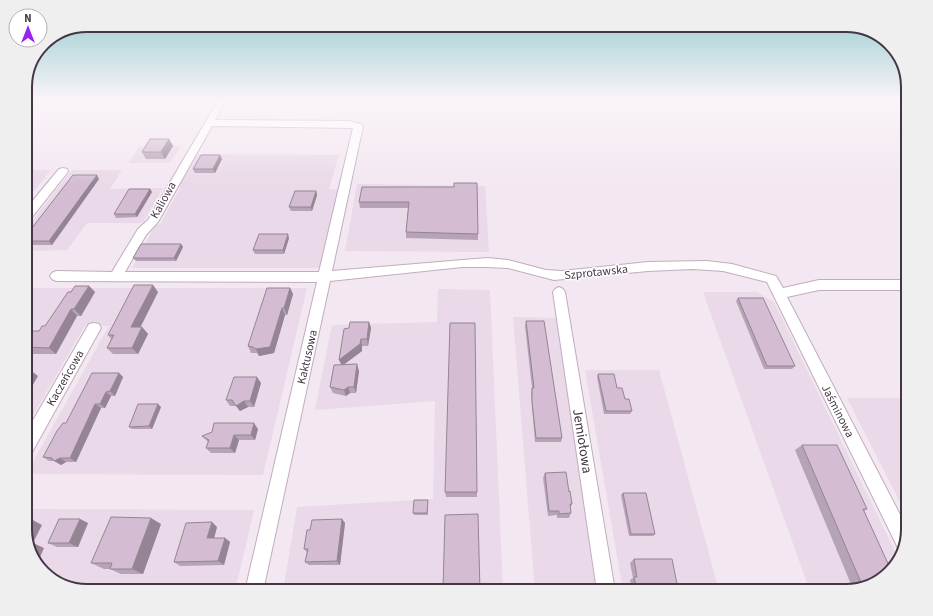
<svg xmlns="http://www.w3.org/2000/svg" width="933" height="616" viewBox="0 0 933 616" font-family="'Source Sans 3',sans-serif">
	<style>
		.residential { fill: #ead9e8 }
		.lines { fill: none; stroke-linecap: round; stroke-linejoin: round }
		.street-casing { stroke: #c1adbf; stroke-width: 2 }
		.street { fill: #fff; fill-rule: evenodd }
		.wall { fill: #b6a3b5 }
		.shaded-wall { fill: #948494 }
		.building { fill: #d4bdd3; stroke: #948494 }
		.labels { text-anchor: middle; stroke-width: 3; stroke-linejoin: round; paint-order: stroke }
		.street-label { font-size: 12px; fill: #453645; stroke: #fff }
		.near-street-label { font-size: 14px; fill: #453645; stroke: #fff }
		.rim { fill: none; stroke: #453645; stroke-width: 2 }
	</style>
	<rect width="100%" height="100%" fill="#f3e7f1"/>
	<!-- residential -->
	<g class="residential">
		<path d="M140 146H181L170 163H128Z"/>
		<path d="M196 154 339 155 329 189 338 190 322 268H132L155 226 161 223 180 188 178 185Z"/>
		<path d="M25 170H51L25 202Z"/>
		<path d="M72 170H122L110 189 163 188 143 223H87L67 250 25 251V230Z"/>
		<path d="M357 184 485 186 489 252 345 251Z"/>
		<path d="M25 288H307L263 475 26 474 109 326H85L25 429Z"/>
		<path d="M438 289 490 290 503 591H283L297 507 433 499 435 401 315 410 332 325 437 322Z"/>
		<path d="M703 292H757L774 302 899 560 898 563 877 583 846 591H810Z"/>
		<path d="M513 317 557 318 598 591H535Z"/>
		<path d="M585 370H659L719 591H623Z"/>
		<path d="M847 398H904L908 404V518Z"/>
		<path d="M25 509 254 510 235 591H87L53 581 33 560 25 533Z"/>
	</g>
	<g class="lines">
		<defs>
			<g id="street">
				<path d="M219 99H227L215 120 349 121 361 124 363 126 332 271 487 258 508 260 546 270 562 271 648 262 707 261 732 264 776 276 783 288 819 280H908V290H819L787 297 908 530 902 550 898 548 767 282 723 271 693 269 648 271 554 280 508 268 487 267H462L330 281 263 591H245L317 282 56 281 52 279 50 276 52 273 56 271 112 272 138 229 148 220ZM212 126 353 128 319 272H125L146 235 158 222Z"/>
				<path d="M63 168 67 169 68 171 67 173 29 221 25 222V210L59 169Z"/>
				<path d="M559 287 563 289 565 292 615 591H597L553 292 555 289Z"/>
				<path d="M94 323 99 324 101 328 31 454 25 456V434L89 324Z"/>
			</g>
		</defs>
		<!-- street casing -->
		<use href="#street" class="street-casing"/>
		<!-- street -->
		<use href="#street" class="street"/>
	</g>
	<!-- wall -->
	<g class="wall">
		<path d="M169 139 173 146 165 159H146L142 152Z"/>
		<path d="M222 159 215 173H195L193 169Z"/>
		<path d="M99 179 52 245H25V237Z"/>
		<path d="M454 187 478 234V240L406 238V232L408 208H360L359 202Z"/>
		<path d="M150 189 152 192 137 217 116 218 114 214Z"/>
		<path d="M316 191 317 195 312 211H291L289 207Z"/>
		<path d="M289 238 284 254H255L253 250Z"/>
		<path d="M181 244 183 247 176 261H136L133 258Z"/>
		<path d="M89 286 95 292 81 316H77L56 354H29L25 351V342L45 326 71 292Z"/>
		<path d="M290 288 293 294 287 315H285L274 353 259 356 257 353H251L248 346Z"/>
		<path d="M158 292 140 327H142L148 334 138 354H113L107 348 111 339 108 335Z"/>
		<path d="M738 298 795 366 792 369H764L736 301Z"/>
		<path d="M526 321 562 438 561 442H535L532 407 531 393 532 388 525 326Z"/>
		<path d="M369 322 371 328 368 346H362V351L343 365 359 371 356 393H350L346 396 333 393 330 387 341 365 349 328Z"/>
		<path d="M119 373 123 377 115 396H111L105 408H101L76 462H66L61 465 55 461H49L43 457 66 423Z"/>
		<path d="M598 374 617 388 632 411 630 414H604L597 377Z"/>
		<path d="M261 383 254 407H248L240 411 236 406H230L226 400Z"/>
		<path d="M161 407 152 429H132L129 427Z"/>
		<path d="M258 429 255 440H239L235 453H211L206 448 208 442 202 436Z"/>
		<path d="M802 445 867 509 864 511 877 583 853 589 795 450Z"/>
		<path d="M545 473 569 492 572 504 570 508 571 513 569 518H557V515L548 516 543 478Z"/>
		<path d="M445 492H477V497H446Z"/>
		<path d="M623 493 655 534 653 536H629L621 495Z"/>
		<path d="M428 500V515H414L413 513Z"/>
		<path d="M342 519 345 523 340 565H309L305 562 307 552 304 549Z"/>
		<path d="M88 523 78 547H57L48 543Z"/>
		<path d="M161 524 143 574H121L110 569H104L91 563Z"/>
		<path d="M217 527 214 538H225L230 542 224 565 180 566 174 562Z"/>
		<path d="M634 559 677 584 675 586 676 591H632L630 580 633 578 630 563Z"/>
	</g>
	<!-- shaded-wall -->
	<g class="shaded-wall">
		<path d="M169 139 173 146 165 159 161 152Z"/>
		<path d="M220 155 222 159 215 173 213 169Z"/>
		<path d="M97 175 99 179 52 245 49 241Z"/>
		<path d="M150 189 152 192 137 217 135 214Z"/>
		<path d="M316 191 317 195 312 211 311 207Z"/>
		<path d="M288 234 289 238 284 254 283 250Z"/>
		<path d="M181 244 183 247 176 261 174 258Z"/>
		<path d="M153 285 158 292 137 334 131 327Z"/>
		<path d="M89 286 95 292 81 316 74 309Z"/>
		<path d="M290 288 293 294 287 315 284 308Z"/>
		<path d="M282 308 285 315 274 353 259 356 256 349Z"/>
		<path d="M71 309 77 316 56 354 49 348Z"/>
		<path d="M369 322 371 328 368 346 367 339Z"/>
		<path d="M142 327 148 334 138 354 132 348Z"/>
		<path d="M361 339 362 346V351L342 366 339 360Z"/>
		<path d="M357 364 359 371 356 393 354 387Z"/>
		<path d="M30 370 38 376 25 399V379Z"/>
		<path d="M119 373 123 377 115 396 110 391Z"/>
		<path d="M257 377 261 383 254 407 250 401Z"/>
		<path d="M348 387 350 393 346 396 344 390Z"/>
		<path d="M106 392 111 396 105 408 100 404Z"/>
		<path d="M244 401 248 407 240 411 236 406Z"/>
		<path d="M95 404 101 408 76 462 70 458Z"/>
		<path d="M158 404 161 407 152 429 149 426Z"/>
		<path d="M254 423 258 429 255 440 251 435Z"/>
		<path d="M234 435 239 440 235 453 230 448Z"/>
		<path d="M60 458 66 462 61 465 54 461Z"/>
		<path d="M29 518 42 525 33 543 44 548 37 564 33 560 25 533V525Z"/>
		<path d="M151 518 161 524 143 574 132 569Z"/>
		<path d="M80 519 88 523 78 547 69 543Z"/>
		<path d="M342 519 345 523 340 565 337 561Z"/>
		<path d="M212 522 217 527 213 542 207 538Z"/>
		<path d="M225 538 230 542 224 565 218 561Z"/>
		<path d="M96 589 102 591H95Z"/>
	</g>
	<!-- building -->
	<g class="building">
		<path d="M150 139H169L161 152H142Z"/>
		<path d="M201 155H220L213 169H193Z"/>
		<path d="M73 175H97L49 241H25V237Z"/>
		<path d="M454 183H477L478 234 406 232 409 202H359L362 187H454Z"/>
		<path d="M129 189H150L135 214H114Z"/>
		<path d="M295 191H316L311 207H289Z"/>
		<path d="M259 234H288L283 250H253Z"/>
		<path d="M141 244H181L174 258H133Z"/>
		<path d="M134 285H153L131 327H142L132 348H107L114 335H108Z"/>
		<path d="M75 286H89L74 309H71L49 348 25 347V342L32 331H39L42 326H45L68 292H71Z"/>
		<path d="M267 288H290L284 308H282L270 347 256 349 253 347 248 346Z"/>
		<path d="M738 298H763L795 366H767Z"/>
		<path d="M526 321H544L562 438H536L532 402V388H534Z"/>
		<path d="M350 322H369L367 339H361L360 344 339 360 344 329 349 328Z"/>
		<path d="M450 323H475L477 492H445Z"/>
		<path d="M357 364 354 387H348L344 390 330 387 334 365Z"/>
		<path d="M25 370H30L25 379Z"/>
		<path d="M92 373H119L110 391 106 392 100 404H95L70 458H60L54 461 52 458 43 457 57 431 63 423H66Z"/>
		<path d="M598 374H614L617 388H622L625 399H629L632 411H606Z"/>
		<path d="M234 377H257L250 401H244L236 406 232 400H226Z"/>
		<path d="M138 404H158L149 426 129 427Z"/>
		<path d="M214 423H254L251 435H234L230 448H206L209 440 202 436 212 432Z"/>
		<path d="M802 445H837L867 509H863L891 570 877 583 863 587Z"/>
		<path d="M566 472 569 492 570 491 572 504H570L571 513 559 514V511H549L545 473Z"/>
		<path d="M623 493H646L655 534H631Z"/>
		<path d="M414 500H428L427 513H413Z"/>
		<path d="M478 514 480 591H443L445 515Z"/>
		<path d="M111 517 151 518 132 569H110L112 563H91Z"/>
		<path d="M25 518H29L25 525Z"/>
		<path d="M59 519H80L69 543H48Z"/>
		<path d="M342 519 337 561 305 562 308 549H304L307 530H310L312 520Z"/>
		<path d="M212 522 207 538H225L218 561 174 562 186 523Z"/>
		<path d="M634 559H672L677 584H674L676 591H637L634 577H637Z"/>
		<path d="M80 589H96L95 591H87Z"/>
	</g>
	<!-- sky -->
	<linearGradient id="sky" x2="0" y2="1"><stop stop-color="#92cace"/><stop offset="0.54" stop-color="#faf4f9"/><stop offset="1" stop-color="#faf4f9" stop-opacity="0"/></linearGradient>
	<rect width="933" height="185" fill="url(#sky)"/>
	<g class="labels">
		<!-- street labels -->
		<g class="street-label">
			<text transform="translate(163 200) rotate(-61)" y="4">Kaliowa</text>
			<text transform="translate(596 272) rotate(-6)" y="4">Szprotawska</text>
			<text transform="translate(307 357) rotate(-77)" y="4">Kaktusowa</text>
			<text transform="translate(65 378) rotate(-60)" y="4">Kaczeńcowa</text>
			<text transform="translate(838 411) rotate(63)" y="4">Jaśminowa</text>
		</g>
		<!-- near-street labels -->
		<g class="near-street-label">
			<text transform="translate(583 441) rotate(81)" y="5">Jemiołowa</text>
		</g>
	</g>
	<!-- crop -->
	<path d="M0 0H933V616H0ZM87 32H846A55 55 0 0 1 901 87V529A55 55 0 0 1 846 584H87A55 55 0 0 1 32 529V87A55 55 0 0 1 87 32Z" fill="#f0eff0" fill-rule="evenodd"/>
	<path class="rim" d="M87 32H846A55 55 0 0 1 901 87V529A55 55 0 0 1 846 584H87A55 55 0 0 1 32 529V87A55 55 0 0 1 87 32Z"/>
	<!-- north arrow -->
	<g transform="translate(28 28)"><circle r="19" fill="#ffffff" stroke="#b5afb5"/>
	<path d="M0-3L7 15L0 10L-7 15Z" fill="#9822ef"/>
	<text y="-6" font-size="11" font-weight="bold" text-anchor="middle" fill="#453645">N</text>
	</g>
</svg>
